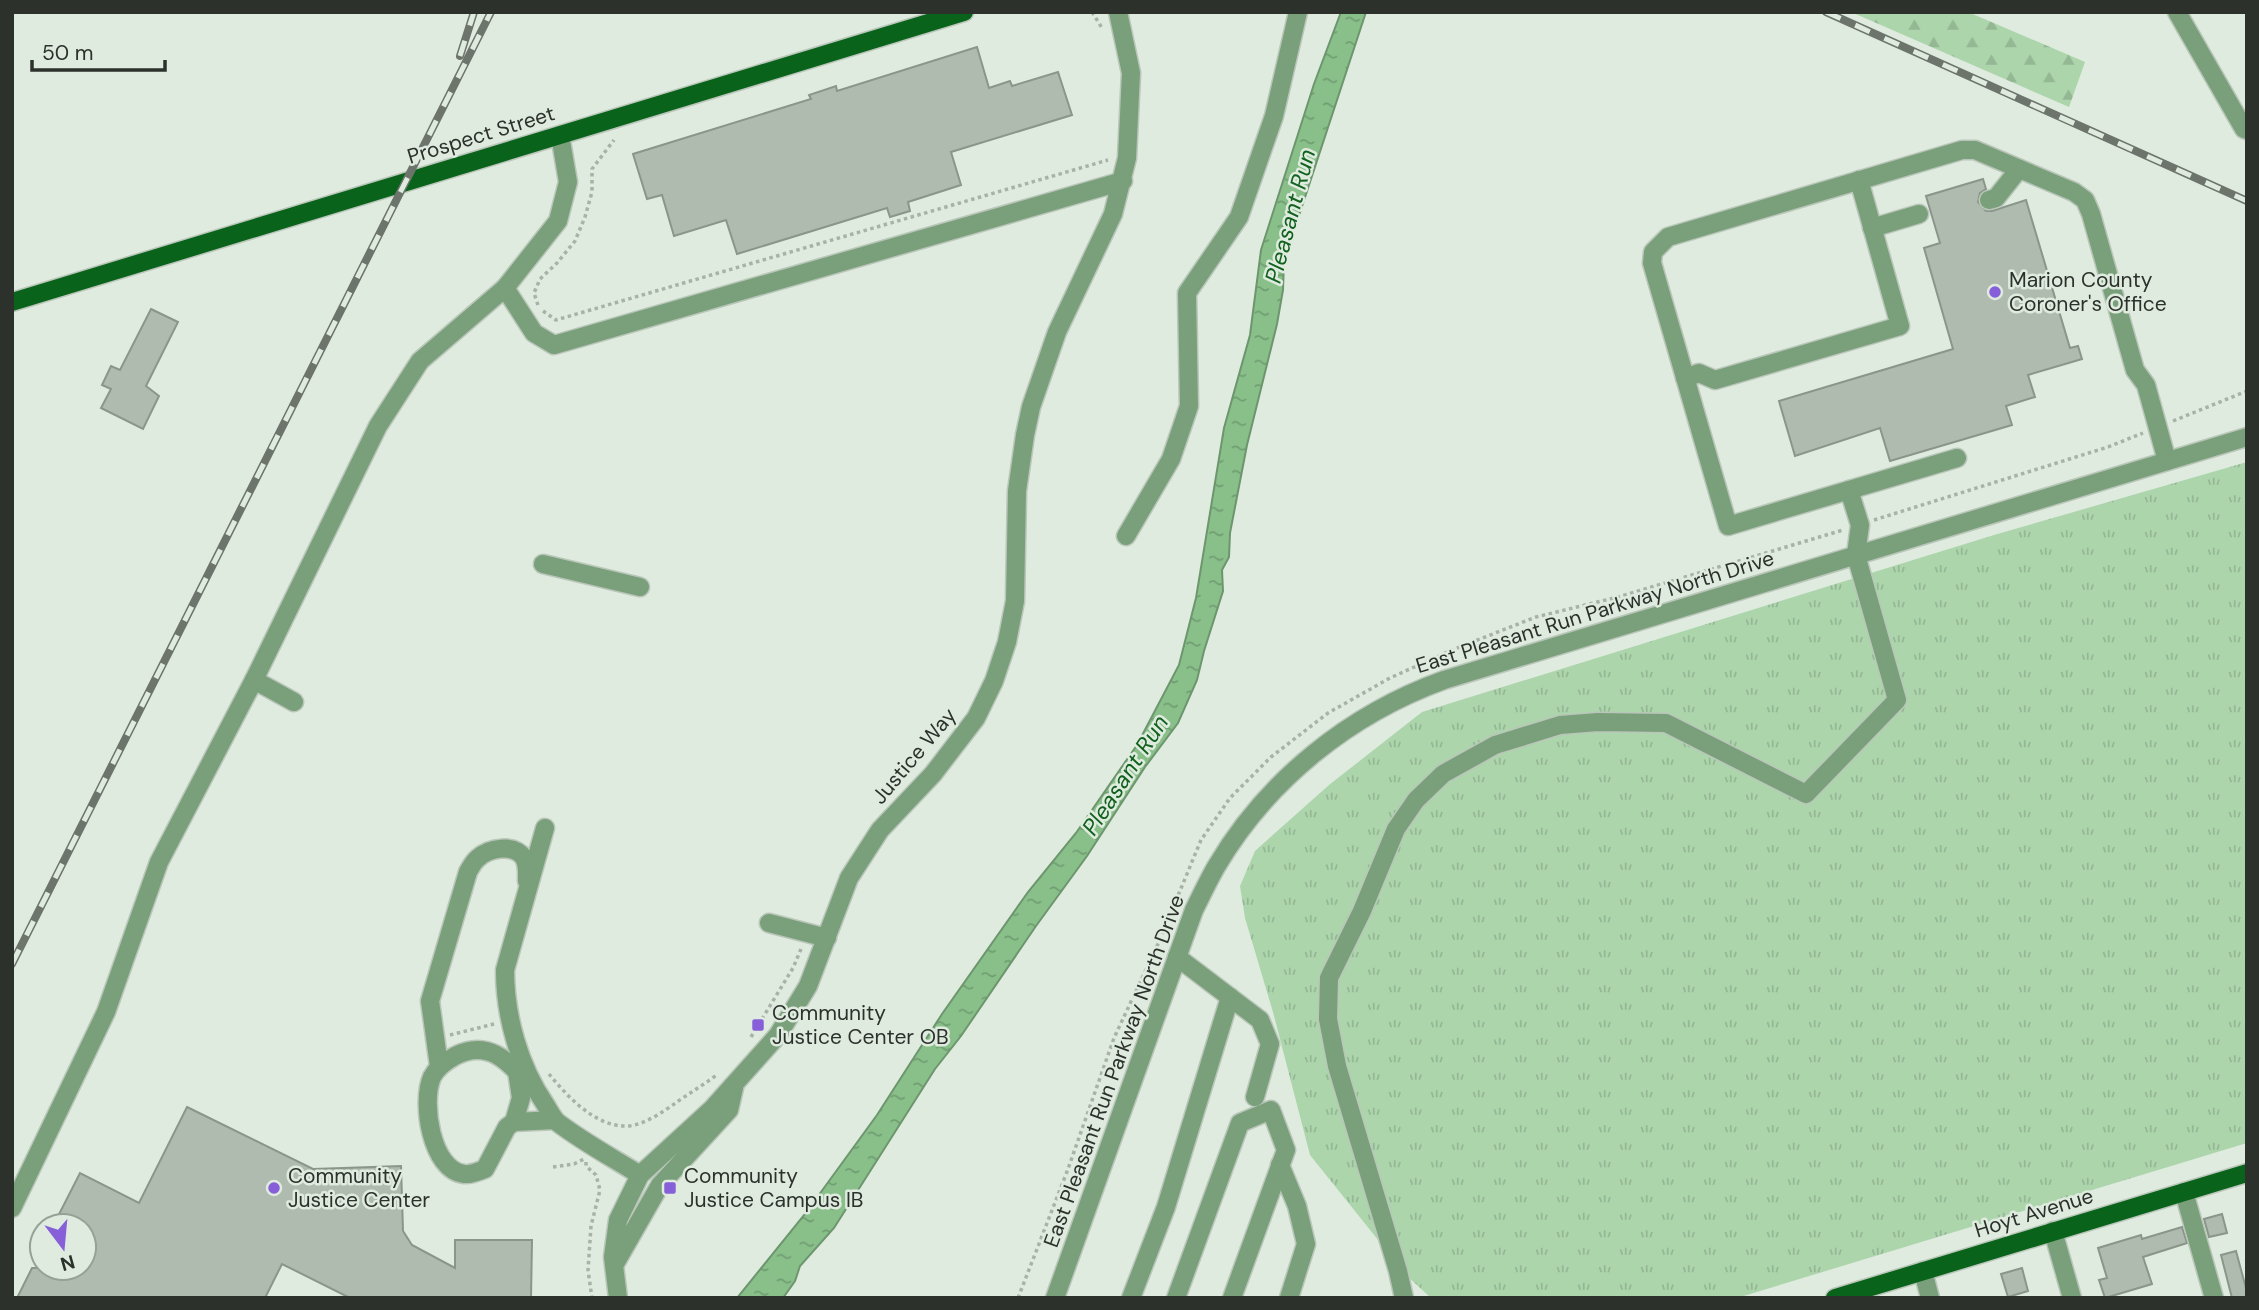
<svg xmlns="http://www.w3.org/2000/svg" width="2259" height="1310" viewBox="0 0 2259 1310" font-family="'DM Sans',sans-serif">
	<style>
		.grass { fill: url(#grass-tufts) }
		.forest { fill: url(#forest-firs) }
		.water { fill: url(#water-ripples); stroke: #6d956e; stroke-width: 2 }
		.building { fill: #afbbae; stroke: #8b968b; stroke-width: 2 }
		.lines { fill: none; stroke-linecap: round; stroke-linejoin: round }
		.minor-casing { stroke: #bac6ba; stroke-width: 21 }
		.major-casing { stroke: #bac6ba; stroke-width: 21 }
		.path { stroke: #a8b2a8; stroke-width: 3.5; stroke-dasharray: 3.5 3.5; stroke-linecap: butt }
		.minor { stroke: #79a07a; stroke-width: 18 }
		.major { stroke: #09631b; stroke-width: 18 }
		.rail-casing { stroke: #6c746c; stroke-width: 8 }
		.rail { stroke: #deebde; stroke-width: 5; stroke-dasharray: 16; stroke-linecap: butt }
		.poi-dot { fill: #865fd9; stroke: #deebde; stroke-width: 2.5 }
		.labels { text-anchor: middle; stroke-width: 5; stroke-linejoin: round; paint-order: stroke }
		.street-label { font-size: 21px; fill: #2c312c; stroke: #deebde }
		.poi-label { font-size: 21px; fill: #2c312c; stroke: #deebde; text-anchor: start }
		.water-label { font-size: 23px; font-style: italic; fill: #12611e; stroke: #deebde }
	</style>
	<defs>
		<pattern id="grass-tufts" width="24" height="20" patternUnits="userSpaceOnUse" patternTransform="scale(1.75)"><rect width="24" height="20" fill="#acd5ac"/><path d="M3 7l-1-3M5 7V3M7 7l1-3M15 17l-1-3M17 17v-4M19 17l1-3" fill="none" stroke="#94b794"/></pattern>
		<pattern id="forest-firs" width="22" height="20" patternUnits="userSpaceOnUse" patternTransform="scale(1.75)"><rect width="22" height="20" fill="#acd5ac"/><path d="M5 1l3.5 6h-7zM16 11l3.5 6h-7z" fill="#94b794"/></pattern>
		<pattern id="water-ripples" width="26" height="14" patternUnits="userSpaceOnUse" patternTransform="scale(1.75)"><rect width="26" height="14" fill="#89c08a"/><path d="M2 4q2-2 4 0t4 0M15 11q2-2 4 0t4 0" fill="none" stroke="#709d71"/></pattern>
	</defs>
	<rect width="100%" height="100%" fill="#deebde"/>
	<!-- grass -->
	<path class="grass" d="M2247 462V1143L1737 1298H1431L1407 1276 1310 1155 1273 1012 1245 918 1240 886 1255 851 1329 785 1422 712 1994 535Z"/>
	<!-- forest -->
	<path class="forest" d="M1851 12H1968L2085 62 2069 107Z"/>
	<!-- water -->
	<path class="water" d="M1341 12H1366L1284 261 1283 290 1277 324 1247 445 1230 533 1229 557 1222 570 1223 591 1204 651 1197 680 1178 723 1145 767 1087 856 1036 926 961 1036 935 1069 834 1228 800 1266 795 1281 783 1298H737L805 1214 877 1115 942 1014 1028 892 1076 833 1137 745 1179 665 1196 598 1224 428 1250 335 1261 250 1314 84Z"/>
	<!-- building -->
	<g class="building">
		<path d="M977 47 989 88 1010 81 1012 86 1058 72 1072 115 951 152 961 185 908 202 910 211 890 217 887 208 737 254 726 220 674 236 662 195 647 199 633 154 811 99 809 95 836 86 837 91Z"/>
		<path d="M1983 179 1986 189 1980 193 1978 202 1986 211H1992L2026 200 2070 348 2078 346 2082 359 2028 375 2035 397 2006 406 2012 425 1890 461 1880 428 1795 456 1779 401 1953 349 1924 248 1940 243 1926 196Z"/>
		<path d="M151 309 178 322 146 386 159 396 143 429 101 408 111 389 102 385 111 366 120 370Z"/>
		<path d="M187 1107 313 1169 401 1166 403 1231 412 1245 455 1268V1240H532L531 1298H350L282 1264 265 1298H17L32 1268H84V1226H53L80 1173 139 1203Z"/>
		<path d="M2222 1214 2227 1233 2209 1237 2204 1219Z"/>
		<path d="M2182 1227 2187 1243 2143 1257 2152 1284 2105 1298 2099 1280 2107 1278 2098 1248 2141 1235 2142 1239Z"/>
		<path d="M2236 1251 2247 1292V1298H2232L2221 1255Z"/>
		<path d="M2022 1268 2028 1291 2008 1297 2001 1274Z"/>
	</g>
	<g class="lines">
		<defs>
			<g id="minor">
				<path d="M2177 12 2244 129 2247 130"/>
				<path d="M560 135 568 182 558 221 505 288 534 333 554 345 1123 181"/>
				<path d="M1989 200 1996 198 2019 169"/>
				<path d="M1872 228 1919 214"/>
				<path d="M1685 378 1699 373 1715 380 1900 326 1859 180"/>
				<path d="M1957 458 1728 526 1652 263 1653 252 1668 237 1962 150H1975L2074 192 2085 200 2091 214 2135 370 2146 385 2167 461"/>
				<path d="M1126 536 1171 459 1189 406 1187 293 1239 217 1274 116 1298 12"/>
				<path d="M543 564 640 587"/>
				<path d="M294 702 254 680 378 426 420 361 505 288"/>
				<path d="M545 828 505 970C505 1016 519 1066 545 1104 549 1110 552 1117 557 1122 583 1142 613 1158 640 1175"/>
				<path d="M769 923 827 938"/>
				<path d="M1177 957 1260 1020 1270 1044 1255 1097"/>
				<path d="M439 1066 430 1001 468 872C471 867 473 862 478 858 489 848 514 843 524 858 528 865 527 873 527 881"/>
				<path d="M528 1083C508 1061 488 1039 455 1056 446 1061 437 1067 432 1077 421 1102 431 1170 464 1174 472 1175 479 1171 485 1169L507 1127 514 1122 555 1120"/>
				<path d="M514 1122 521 1098 517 1071"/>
				<path d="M1280 1165 1297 1206 1306 1244 1289 1298"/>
				<path d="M2184 1192 2214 1298"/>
				<path d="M12 1208 106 1012 159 862 254 680"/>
				<path d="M2053 1231 2072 1298"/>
				<path d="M616 1262 660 1185 729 1110 734 1088"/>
				<path d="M1923 1271 1930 1298"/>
				<path d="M618 1298 613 1257 618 1220 640 1175 712 1109 778 1035 808 986 849 878 880 830 933 774 976 718 994 681 1007 642 1015 601 1017 491 1025 435 1031 407 1057 332 1113 214 1127 158 1131 73 1118 12"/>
				<path d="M1055 1298 1194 910C1201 896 1208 881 1216 867 1267 780 1350 714 1444 680L2247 437"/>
				<path d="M1131 1298 1166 1207 1230 997"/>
				<path d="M1176 1298 1240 1123 1271 1110 1286 1150 1232 1298"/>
				<path d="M1404 1298 1398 1271 1337 1066 1328 1019 1329 978 1362 911 1396 829 1416 800 1443 774 1495 745 1560 725 1598 722 1666 723 1806 794 1897 700 1856 555 1860 525 1849 490"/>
			</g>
			<g id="major">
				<path d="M12 302 964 12"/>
				<path d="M1835 1298 2247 1173"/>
			</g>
		</defs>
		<!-- minor casing -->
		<use href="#minor" class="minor-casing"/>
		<!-- major casing -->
		<use href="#major" class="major-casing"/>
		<!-- path -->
		<g class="path">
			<path d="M1092 12 1102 28"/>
			<path d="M538 305 534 293 540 279 557 263 575 241 585 217 592 192V169L614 140"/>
			<path d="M543 311 556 320 1108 160"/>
			<path d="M2173 421 2247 391"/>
			<path d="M1874 520 2108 447 2143 433"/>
			<path d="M450 1035 494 1024"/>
			<path d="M751 1037 793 968 801 949"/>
			<path d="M549 1074C568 1097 596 1128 629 1126 646 1124 664 1111 677 1102 691 1092 705 1084 718 1074"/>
			<path d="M586 1162V1166L596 1175 600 1190 591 1226 588 1270 592 1298"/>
			<path d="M553 1167 574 1164 584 1159"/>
			<path d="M1018 1298 1068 1169 1114 1038 1158 944 1201 840 1230 798 1271 757 1328 713 1390 678 1452 650 1536 617 1618 597 1843 530"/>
		</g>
		<!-- minor -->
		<use href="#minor" class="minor"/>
		<!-- major -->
		<use href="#major" class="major"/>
		<defs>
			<g id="rail">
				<path d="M1826 12 2247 201"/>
				<path d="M460 56 474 12"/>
				<path d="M12 964 491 12"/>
			</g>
		</defs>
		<!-- rail casing -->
		<use href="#rail" class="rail-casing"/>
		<!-- rail -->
		<use href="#rail" class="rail"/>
	</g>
	<!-- markers -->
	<g class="poi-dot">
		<circle cx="1995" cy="292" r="7"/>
		<rect x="751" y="1018" width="14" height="14" rx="3.5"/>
		<circle cx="274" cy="1188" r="7"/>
		<rect x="663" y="1181" width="14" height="14" rx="3.5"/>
	</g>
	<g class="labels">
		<!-- street labels -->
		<g class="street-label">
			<text transform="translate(481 135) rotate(-17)" y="7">Prospect Street</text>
			<text transform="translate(1595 612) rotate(-17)" y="7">East Pleasant Run Parkway North Drive</text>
			<text transform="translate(914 756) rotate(-50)" y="7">Justice Way</text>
			<text transform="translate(1114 1071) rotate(-70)" y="7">East Pleasant Run Parkway North Drive</text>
			<text transform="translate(2034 1213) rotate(-17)" y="7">Hoyt Avenue</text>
		</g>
		<!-- poi labels -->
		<g class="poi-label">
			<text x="2009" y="287">Marion County<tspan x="2009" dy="24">Coroner's Office</tspan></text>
			<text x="772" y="1020">Community<tspan x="772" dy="24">Justice Center OB</tspan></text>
			<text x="288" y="1183">Community<tspan x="288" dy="24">Justice Center</tspan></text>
			<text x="684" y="1183">Community<tspan x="684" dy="24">Justice Campus IB</tspan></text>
		</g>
		<!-- water labels -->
		<g class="water-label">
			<text transform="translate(1290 216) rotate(-75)" y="8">Pleasant Run</text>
			<text transform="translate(1125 775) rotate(-57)" y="8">Pleasant Run</text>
		</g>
	</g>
	<!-- border -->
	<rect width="2259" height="1310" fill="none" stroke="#2c312c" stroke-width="28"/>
	<!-- north arrow -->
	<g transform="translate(63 1247) rotate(164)"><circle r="33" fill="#deebde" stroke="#97a197" stroke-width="2"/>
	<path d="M0-5L12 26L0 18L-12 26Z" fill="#865fd9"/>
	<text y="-10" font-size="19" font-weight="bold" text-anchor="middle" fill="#2c312c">N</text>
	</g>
	<!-- scale -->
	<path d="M32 60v10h133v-10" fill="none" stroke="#2c312c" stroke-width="3.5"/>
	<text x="42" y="60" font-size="21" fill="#2c312c" stroke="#deebde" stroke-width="5" paint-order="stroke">50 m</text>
</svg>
